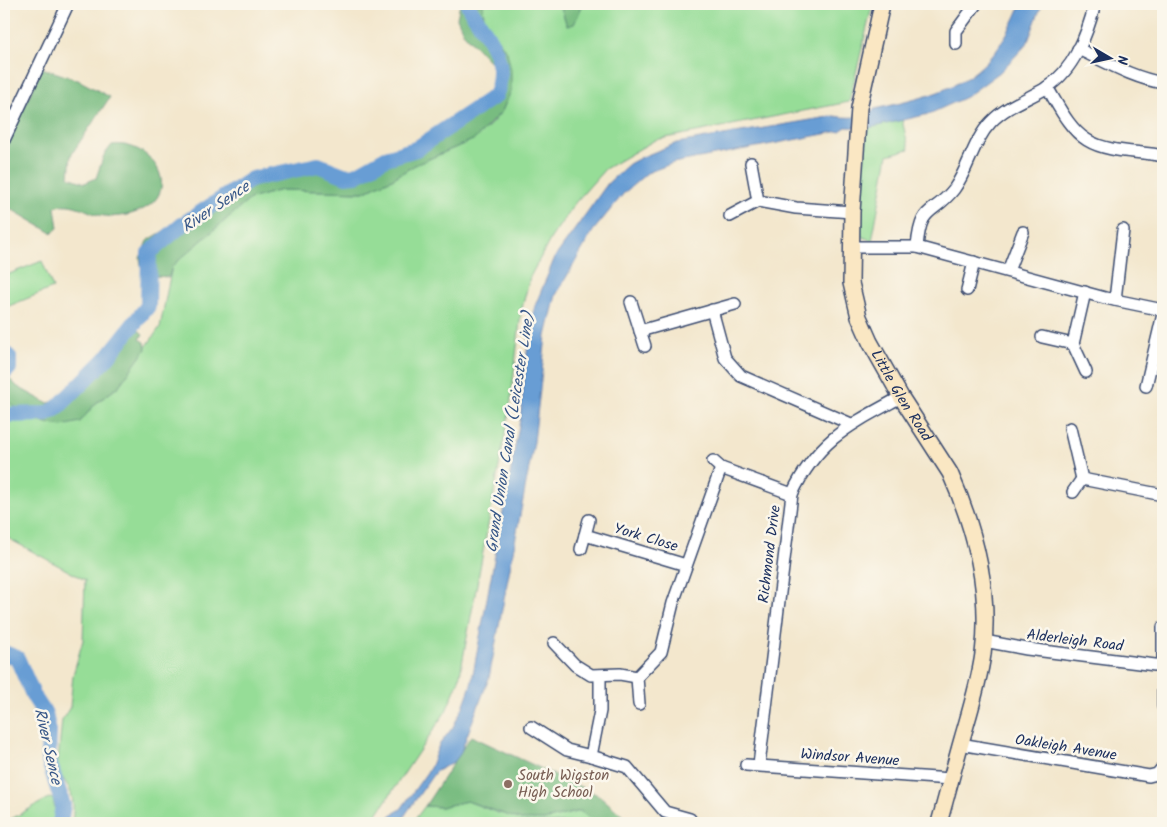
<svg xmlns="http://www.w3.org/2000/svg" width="1167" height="827" viewBox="0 0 1167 827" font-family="Kalam,sans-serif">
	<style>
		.green { fill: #96dd97; stroke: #58867a }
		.forest { fill: #78bc80; stroke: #4a766f }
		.water { fill: #689dd4; stroke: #426699 }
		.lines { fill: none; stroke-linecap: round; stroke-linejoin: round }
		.river { stroke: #689dd4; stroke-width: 16 }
		.street-casing { stroke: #3b4b6f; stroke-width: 14 }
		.secondary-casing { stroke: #3b4b6f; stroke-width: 18 }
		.street { stroke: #fff; stroke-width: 11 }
		.secondary { stroke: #fae7c3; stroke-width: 15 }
		.education-dot { fill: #8d6e63; stroke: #fbf7ec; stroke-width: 2 }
		.labels { text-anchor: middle; stroke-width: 5; stroke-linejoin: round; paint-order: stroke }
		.street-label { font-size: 15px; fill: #1b2f5e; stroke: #fbf7ec }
		.education-label { font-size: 15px; fill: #785e54; stroke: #fbf7ec; text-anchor: start }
		.water-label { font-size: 16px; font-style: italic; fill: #365687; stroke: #fbf7ec }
	</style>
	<rect width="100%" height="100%" fill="#fbf7ec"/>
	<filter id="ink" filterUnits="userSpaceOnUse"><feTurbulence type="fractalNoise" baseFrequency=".02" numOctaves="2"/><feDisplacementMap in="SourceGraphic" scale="10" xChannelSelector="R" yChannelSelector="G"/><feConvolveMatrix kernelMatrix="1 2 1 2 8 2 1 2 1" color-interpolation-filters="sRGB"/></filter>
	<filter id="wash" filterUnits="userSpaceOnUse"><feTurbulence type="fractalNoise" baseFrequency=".0096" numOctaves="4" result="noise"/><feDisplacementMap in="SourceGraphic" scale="20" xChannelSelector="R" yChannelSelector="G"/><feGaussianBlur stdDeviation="1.12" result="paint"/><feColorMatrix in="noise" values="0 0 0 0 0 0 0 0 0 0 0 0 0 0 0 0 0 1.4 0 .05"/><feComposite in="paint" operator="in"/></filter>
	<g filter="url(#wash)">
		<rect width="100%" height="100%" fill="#f3e7cd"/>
		<!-- green -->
		<g class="green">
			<path d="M483 4H560L567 26 574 24 583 4H863L872 7 849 102 655 140 605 169 575 203 551 238 530 277 521 312 510 408 459 680 446 711 371 823H72C75 799 73 790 57 771L62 720 70 707 73 675 83 640 85 580 4 536V398L30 420 80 422 96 403 118 387 160 327 172 266 250 199 281 190 363 192 392 179 415 165 475 139 491 124 502 111 511 91 507 52 484 20Z"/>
			<path d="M902 120 909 149 888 155 872 241 861 236 858 228 867 127Z"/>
			<path d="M42 261 53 288 4 308V276Z"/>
			<path d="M49 798 53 799 56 815 52 823H4Z"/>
			<path d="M467 801 498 813 544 820 580 811 597 823H412L425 806 441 807Z"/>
		</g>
		<!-- forest -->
		<g class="forest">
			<path d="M460 4H483L484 20 507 52 511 70V91L502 111 475 139 415 165 392 179 363 192 281 190 250 199 172 266 169 277 155 276 141 265 140 258 147 241 233 189 300 172H354L414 151 431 135 453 129 478 112 489 98 494 83 495 67 464 34 457 18Z"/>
			<path d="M560 4H583L574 24 567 26Z"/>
			<path d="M42 68 78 80 110 97 71 155 69 177 85 183 96 178 104 155 112 145C151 139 187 193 137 212 124 217 108 218 95 214 83 209 68 201 55 207L58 228 52 233 4 205V152Z"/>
			<path d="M133 325 143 334 140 339 145 342 146 349 118 387 96 403 80 422 62 426 30 420 4 398V374L18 387 47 403 58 401 97 376 123 337Z"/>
			<path d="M471 736 600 796 631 823H597L580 811 544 820H521L467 801 441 807 425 806Z"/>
		</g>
		<!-- water -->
		<path class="water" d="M1021 4H1042L1027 44 1000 72 966 97 929 114 869 128 846 127 840 131 673 163 647 173 624 193 593 231 556 295 546 336 534 442 489 678 460 754 455 761 435 772 405 815 404 823H385L391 815 401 809 430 768 439 745 453 727 463 707 471 685 520 420 530 324 535 306 555 257 608 183 629 164 642 157 677 143 834 116C847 118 864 119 875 109 951 92 990 81 1021 4Z"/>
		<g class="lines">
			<!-- river -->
			<g class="river">
				<path d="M4 353 9 357V368L4 373"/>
				<path d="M4 415 47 414 57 408 106 359 148 306 149 253 182 225 252 179 318 165 346 176 356 175 386 158 416 149 495 96C507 68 496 48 480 24 476 17 470 11 468 4"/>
				<path d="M4 653 17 658 34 697 45 714 49 733 48 758 63 805 60 823"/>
			</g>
		</g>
	</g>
	<g filter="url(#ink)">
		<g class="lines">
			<defs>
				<g id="street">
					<path d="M956 44V31L976 4"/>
					<path d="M1078 49C1106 62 1133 78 1163 83"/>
					<path d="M1047 87C1058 105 1069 129 1087 140 1108 153 1140 151 1163 156"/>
					<path d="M4 140 68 4"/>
					<path d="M751 163 758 201 796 208 852 212"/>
					<path d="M730 216 758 201"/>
					<path d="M850 247H917L1105 298 1163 310"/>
					<path d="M917 247C921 203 932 217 954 189 969 168 973 141 991 122 1006 106 1028 99 1046 88 1074 70 1087 35 1095 4"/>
					<path d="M1008 271 1023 232"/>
					<path d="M967 290 974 262"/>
					<path d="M1115 300 1123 230"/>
					<path d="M631 302 645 346"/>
					<path d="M712 310 725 358 741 376 851 424"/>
					<path d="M640 331 735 304"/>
					<path d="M1042 337 1073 344 1086 372"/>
					<path d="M1073 344 1085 292"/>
					<path d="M1146 386 1163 314"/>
					<path d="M1070 428 1082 479 1163 495"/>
					<path d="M713 461 721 468 792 494"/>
					<path d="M1073 492 1082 479"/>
					<path d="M589 520 585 535 686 565"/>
					<path d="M581 549 585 535"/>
					<path d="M1163 627V706"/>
					<path d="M984 641 1027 649 1163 666"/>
					<path d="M554 643 575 665 591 675 620 674 637 677 661 652 673 603 721 468"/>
					<path d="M600 676V711L591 756 627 767 665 812 690 819"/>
					<path d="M637 677 639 704"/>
					<path d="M531 727 567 750 591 756"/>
					<path d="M960 744 1149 776 1157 774 1163 767"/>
					<path d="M746 765 951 779"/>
					<path d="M759 765 792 494C818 439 850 425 901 397"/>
				</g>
				<g id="secondary">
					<path id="s1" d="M882 4 859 108 852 212 851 283 859 317 870 342 901 397 950 473C975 529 991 592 983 654 979 683 970 711 962 739 954 767 947 795 939 823"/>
				</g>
			</defs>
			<!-- street casing -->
			<use href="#street" class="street-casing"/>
			<!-- secondary casing -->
			<use href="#secondary" class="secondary-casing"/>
			<!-- street -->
			<use href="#street" class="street"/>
			<!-- secondary -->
			<use href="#secondary" class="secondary"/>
		</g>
	</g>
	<!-- markers -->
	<circle class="education-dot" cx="508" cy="784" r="5"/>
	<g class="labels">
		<!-- street labels -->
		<g class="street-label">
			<text dy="5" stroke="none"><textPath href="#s1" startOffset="406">Little Glen Road</textPath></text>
			<text transform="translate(646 537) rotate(17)" y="5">York Close</text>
			<text transform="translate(769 554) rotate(-83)" y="5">Richmond Drive</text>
			<text transform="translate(1075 640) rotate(7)" y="5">Alderleigh Road</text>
			<text transform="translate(1066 747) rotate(9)" y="5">Oakleigh Avenue</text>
			<text transform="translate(850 757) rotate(4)" y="5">Windsor Avenue</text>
		</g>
		<!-- education labels -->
		<g class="education-label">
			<text x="518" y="780">South Wigston<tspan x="518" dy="17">High School</tspan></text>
		</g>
		<!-- water labels -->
		<g class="water-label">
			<text transform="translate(215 206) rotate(-34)" y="6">River Sence</text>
			<text transform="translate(509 432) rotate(-81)" y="6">Grand Union Canal (Leicester Line)</text>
			<text transform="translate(49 746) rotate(77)" y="6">River Sence</text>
		</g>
	</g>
	<!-- margin -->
	<rect width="1167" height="827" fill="none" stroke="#fbf7ec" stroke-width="20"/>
	<!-- north arrow -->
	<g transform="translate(1110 58) rotate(99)" stroke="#fbf7ec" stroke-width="4" paint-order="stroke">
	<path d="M0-4L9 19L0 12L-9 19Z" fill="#1b2f5e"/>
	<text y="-8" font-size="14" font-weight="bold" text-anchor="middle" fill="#1b2f5e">N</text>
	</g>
</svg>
